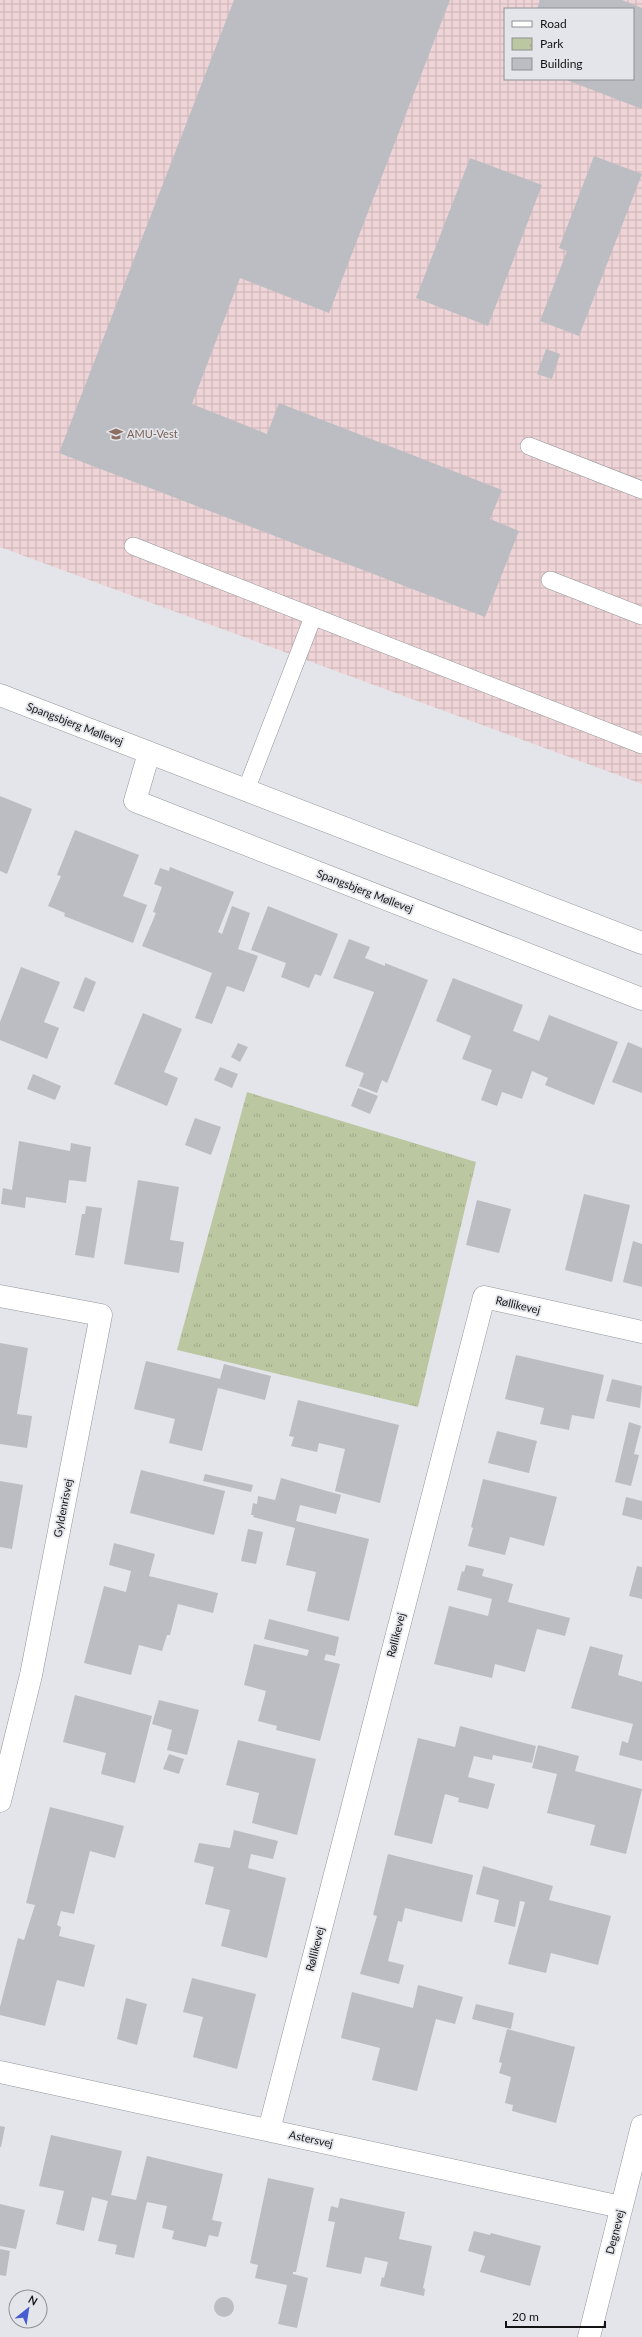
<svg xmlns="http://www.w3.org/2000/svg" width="642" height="2337" viewBox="0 0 642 2337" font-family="Lato,sans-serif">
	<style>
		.industrial { fill: url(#industrial-grid); fill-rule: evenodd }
		.park { fill: url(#park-tufts) }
		.building { fill: #bbbdc3 }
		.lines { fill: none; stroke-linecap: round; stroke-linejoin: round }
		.service-casing { stroke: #93959a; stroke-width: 18 }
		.minor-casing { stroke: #93959a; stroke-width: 23 }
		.tertiary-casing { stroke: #93959a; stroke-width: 23 }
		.service { stroke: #fff; stroke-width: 17 }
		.minor { stroke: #fff; stroke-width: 22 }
		.tertiary { stroke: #fff; stroke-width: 22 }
		.labels { text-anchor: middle; stroke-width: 3.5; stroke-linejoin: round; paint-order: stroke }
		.education-label { font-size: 11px; fill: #785e54; stroke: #e3e5ea; text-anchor: start }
		.street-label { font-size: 11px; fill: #141416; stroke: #e3e5ea }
	</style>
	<defs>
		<pattern id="industrial-grid" width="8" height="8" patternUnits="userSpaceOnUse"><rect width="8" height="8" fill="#eed4d6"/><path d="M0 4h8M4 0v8" fill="none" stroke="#cbb5b7"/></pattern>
		<pattern id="park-tufts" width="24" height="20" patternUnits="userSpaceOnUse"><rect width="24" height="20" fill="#bbc7a1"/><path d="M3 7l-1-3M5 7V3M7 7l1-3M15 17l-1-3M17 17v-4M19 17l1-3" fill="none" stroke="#a0aa8a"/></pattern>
	</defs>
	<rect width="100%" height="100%" fill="#e3e5ea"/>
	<!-- industrial -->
	<path class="industrial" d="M0 0H642V784L0 547ZM505 9H633V79H505Z"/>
	<!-- park -->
	<path class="park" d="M247 1092 476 1162 418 1407 177 1350Z"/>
	<!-- building -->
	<g class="building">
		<path d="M234 0H450L329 313 240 278 192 404 267 434 279 403 502 490 490 519 519 531 485 617 59 453Z"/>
		<path d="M540 0H622L642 8V109L564 79H633V9H537Z"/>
		<path d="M594 156 642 174 579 336 540 321 567 251 559 248Z"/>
		<path d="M470 158 542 185 488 326 416 298Z"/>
		<path d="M546 349 560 354 552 379 537 374Z"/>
		<path d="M0 796 32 809 7 874 0 871Z"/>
		<path d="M75 830 139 855 123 896 147 905 133 943 64 916 65 913 48 906 61 876 57 875Z"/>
		<path d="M170 867 234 892 218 932 222 934 232 906 250 913 238 949 258 956 244 992 227 986 212 1024 195 1018 212 973 142 946 156 913 153 912 162 887 154 884 160 868 169 871Z"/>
		<path d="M268 906 338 934 321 976 315 974 309 988 281 977 286 963 251 950Z"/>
		<path d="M349 939 370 947 365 958 385 966V963L428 980 387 1083 382 1080 377 1093 359 1086 364 1073 345 1066 374 992 333 978Z"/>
		<path d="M21 967 60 982 44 1022 59 1028 47 1059 0 1040V1022Z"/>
		<path d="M85 977 96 982 84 1012 73 1008Z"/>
		<path d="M453 978 523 1005 513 1031 539 1041 549 1015 618 1042 594 1105 545 1085 548 1078 532 1071 522 1099 502 1092 497 1106 481 1100 492 1070 462 1059 471 1036 436 1021Z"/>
		<path d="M143 1013 182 1029 164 1072 178 1078 167 1106 114 1084Z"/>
		<path d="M628 1042 642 1048V1093L612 1082Z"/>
		<path d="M238 1043 248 1047 240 1062 231 1057Z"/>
		<path d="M220 1067 238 1074 232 1088 214 1080Z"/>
		<path d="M33 1074 61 1086 55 1100 27 1089Z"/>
		<path d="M358 1088 378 1096 370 1114 351 1106Z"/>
		<path d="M195 1118 221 1127 211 1155 185 1145Z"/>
		<path d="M19 1141 70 1151 71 1143 91 1147 86 1182 69 1180 66 1203 26 1197 25 1208 1 1204 3 1188 12 1190Z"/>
		<path d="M138 1180 179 1187 170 1240 184 1242 179 1273 124 1264Z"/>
		<path d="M584 1194 630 1205 612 1282 565 1270Z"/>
		<path d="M477 1200 511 1209 499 1253 466 1245Z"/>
		<path d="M86 1206 102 1208 94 1258 75 1255 82 1214H85Z"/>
		<path d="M633 1241 642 1244V1287L623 1282Z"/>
		<path d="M0 1343 28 1348 17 1414 32 1416 27 1448 0 1444Z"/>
		<path d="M516 1355 604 1375 594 1419 572 1415 569 1430 540 1424 544 1408 505 1399Z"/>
		<path d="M146 1361 220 1379 224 1364 271 1376 265 1400 218 1388 202 1451 169 1443 175 1419 134 1409Z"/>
		<path d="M612 1379 642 1386 640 1408 606 1401Z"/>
		<path d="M298 1400 399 1425 380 1503 335 1491 345 1449 319 1443 317 1452 291 1446 294 1437 289 1436Z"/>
		<path d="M629 1422 641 1426 634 1454 639 1455 631 1486 615 1482Z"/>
		<path d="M497 1431 537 1441 529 1473 488 1463Z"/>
		<path d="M141 1470 225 1491 214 1535 130 1513Z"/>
		<path d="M205 1474 253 1485 251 1492 203 1481Z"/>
		<path d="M281 1478 341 1495 336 1514 300 1505 296 1521 369 1539 349 1621 307 1611 316 1572 286 1565 295 1528 253 1517 254 1515H251L253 1503 257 1504 258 1496 275 1500Z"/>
		<path d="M483 1479 557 1497 544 1546 510 1537 505 1555 468 1546 473 1528 471 1527Z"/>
		<path d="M0 1481 23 1485 12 1549 0 1547Z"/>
		<path d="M626 1497 642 1501V1520L622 1515Z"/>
		<path d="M248 1529 263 1532 256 1564 241 1561Z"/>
		<path d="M114 1543 155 1554 149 1576 218 1593 213 1613 178 1604 170 1635H167L162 1651 139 1645 131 1675 84 1663 104 1586 126 1592 131 1571 109 1565Z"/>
		<path d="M466 1565 484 1569 482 1576 513 1584 508 1602 570 1618 565 1636 537 1629 525 1672 495 1664 492 1678 434 1664 449 1606 488 1616 492 1599 457 1590 462 1571 464 1572Z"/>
		<path d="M637 1566 642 1567V1599L629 1596Z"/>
		<path d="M269 1619 339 1637 335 1656 326 1654 324 1660 340 1664 320 1741 276 1730 277 1726 258 1721 266 1691 244 1685 254 1644 307 1656 309 1650 264 1639Z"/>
		<path d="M590 1646 623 1655 618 1675 642 1682V1761L619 1755 622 1741 628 1743 633 1724 571 1708Z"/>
		<path d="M75 1695 152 1716 135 1783 101 1774 106 1753 63 1742Z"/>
		<path d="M159 1700 199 1710 187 1755 167 1750 172 1730 152 1724Z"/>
		<path d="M460 1726 536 1746 532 1763 493 1755 492 1760 474 1756 468 1777 495 1784 488 1809 458 1802 459 1798 445 1794 432 1844 394 1835 418 1738 455 1747Z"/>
		<path d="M238 1740 316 1759 297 1835 252 1823 259 1793 226 1785Z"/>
		<path d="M538 1745 579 1756 575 1771 642 1789 626 1854 590 1845 595 1825 547 1813 557 1774 532 1768Z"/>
		<path d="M169 1754 184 1759 179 1774 163 1769Z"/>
		<path d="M50 1807 124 1826 115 1858 90 1851 74 1914 61 1911 57 1925 61 1927 59 1936 95 1945 84 1987 57 1980 45 2026 0 2015V2007L18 1938 24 1940 35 1905 26 1903Z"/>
		<path d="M234 1830 278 1841 273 1859 251 1854 248 1868 286 1878 267 1958 221 1946 230 1910 205 1904 214 1867 194 1862 199 1843 230 1848Z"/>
		<path d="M388 1854 473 1875 462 1922 405 1908 402 1922 398 1921 388 1961 404 1965 399 1984 360 1974 377 1916 373 1915Z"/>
		<path d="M483 1866 553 1886 549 1900 611 1916 598 1965 551 1953 546 1973 508 1964 525 1902 520 1901 515 1927 494 1922 499 1900 476 1894Z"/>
		<path d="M192 1978 256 1994 237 2069 193 2057 203 2017 183 2012Z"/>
		<path d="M418 1985 463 1997 455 2024 436 2019 417 2091 372 2080 380 2048 341 2038 352 1992 413 2008Z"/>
		<path d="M126 1998 147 2004 137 2045 117 2039Z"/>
		<path d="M476 2004 514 2013 511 2029 472 2019Z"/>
		<path d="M507 2029 575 2047 556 2123 512 2111 513 2105 505 2103 511 2077 499 2073 502 2063 499 2062Z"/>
		<path d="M0 2126 5 2127 1 2147H0Z"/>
		<path d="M51 2135 122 2151 111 2195 136 2200 147 2156 223 2174 212 2220 222 2222 218 2237 209 2235 206 2247 172 2239 174 2231 162 2228 167 2206 147 2202 134 2258 115 2254 117 2245 98 2241 108 2201 92 2197 84 2231 56 2224 64 2191 39 2186Z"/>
		<path d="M268 2178 314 2188 296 2272H293V2274L308 2278 297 2328 278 2324 287 2285 255 2278 258 2265 250 2263Z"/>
		<path d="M340 2198 405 2212 399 2239 432 2246 423 2288 425 2289 424 2296 380 2286 382 2277 384 2278 388 2262 365 2257 361 2274 326 2267 335 2222 328 2221 331 2206 338 2208Z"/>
		<path d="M0 2204 25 2210 16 2249 0 2246Z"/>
		<path d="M474 2231 490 2235 491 2233 541 2246 530 2286 480 2272 485 2256 468 2251Z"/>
		<path d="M0 2249 10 2251 6 2276 0 2275Z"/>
		<circle cx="224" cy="2307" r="10"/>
	</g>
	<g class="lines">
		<defs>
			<g id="service">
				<path d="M529 446 642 490"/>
				<path d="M133 546 642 745"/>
				<path d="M550 580 642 616"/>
				<path d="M246 790 313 617"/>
			</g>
			<g id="minor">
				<path d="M149 753 135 801 642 999"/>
				<path d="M0 1296 101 1315 31 1675 0 1801"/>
				<path d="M0 2072 621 2207"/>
				<path d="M269 2130 484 1297 642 1332"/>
			</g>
			<g id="tertiary">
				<path d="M0 695 642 943"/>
				<path d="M589 2337 642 2126"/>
			</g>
		</defs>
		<!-- service casing -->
		<use href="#service" class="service-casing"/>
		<!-- minor casing -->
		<use href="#minor" class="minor-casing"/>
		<!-- tertiary casing -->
		<use href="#tertiary" class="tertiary-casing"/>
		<!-- service -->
		<use href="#service" class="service"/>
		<!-- minor -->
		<use href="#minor" class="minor"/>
		<!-- tertiary -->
		<use href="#tertiary" class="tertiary"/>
	</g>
	<!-- icons -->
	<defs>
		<symbol id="school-bare" viewBox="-9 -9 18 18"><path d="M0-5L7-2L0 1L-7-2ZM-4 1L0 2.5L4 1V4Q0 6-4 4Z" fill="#8d6e63" stroke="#e3e5ea" stroke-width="2.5" paint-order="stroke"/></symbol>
	</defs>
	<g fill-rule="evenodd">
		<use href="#school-bare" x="106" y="424" width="20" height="20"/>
	</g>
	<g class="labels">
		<!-- education labels -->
		<g class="education-label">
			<text x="127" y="438">AMU-Vest</text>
		</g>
		<!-- street labels -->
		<g class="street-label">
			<text transform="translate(75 724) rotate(21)" y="4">Spangsbjerg Møllevej</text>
			<text transform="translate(365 891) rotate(21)" y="4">Spangsbjerg Møllevej</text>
			<text transform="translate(518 1305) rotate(13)" y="4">Røllikevej</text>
			<text transform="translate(63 1508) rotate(-79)" y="4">Gyldenrisvej</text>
			<text transform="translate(396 1635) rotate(-76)" y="4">Røllikevej</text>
			<text transform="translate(315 1949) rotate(-76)" y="4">Røllikevej</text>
			<text transform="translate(311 2139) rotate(12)" y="4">Astersvej</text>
			<text transform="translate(615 2232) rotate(-76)" y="4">Degnevej</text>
		</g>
	</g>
	<!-- legend -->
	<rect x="504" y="8" width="130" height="72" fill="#e3e5ea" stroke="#909195"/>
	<rect x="512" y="21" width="20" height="6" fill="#ffffff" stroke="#909195"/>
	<text x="540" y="28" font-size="12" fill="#141416">Road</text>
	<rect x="512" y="38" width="20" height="12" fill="url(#park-tufts)" stroke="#909195"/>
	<text x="540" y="48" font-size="12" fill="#141416">Park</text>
	<rect x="512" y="58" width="20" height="12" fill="#bbbdc3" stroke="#909195"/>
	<text x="540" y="68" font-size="12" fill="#141416">Building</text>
	<!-- north arrow -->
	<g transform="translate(28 2309) rotate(30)"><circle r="19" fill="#e3e5ea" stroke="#909195"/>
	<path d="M0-3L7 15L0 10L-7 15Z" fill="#475cd0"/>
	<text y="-6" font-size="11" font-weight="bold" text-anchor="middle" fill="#141416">N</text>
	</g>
	<!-- scale -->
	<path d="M506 2321v6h99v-6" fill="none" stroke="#141416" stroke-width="2"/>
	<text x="512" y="2321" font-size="12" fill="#141416" stroke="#e3e5ea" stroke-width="3" paint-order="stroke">20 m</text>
</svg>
